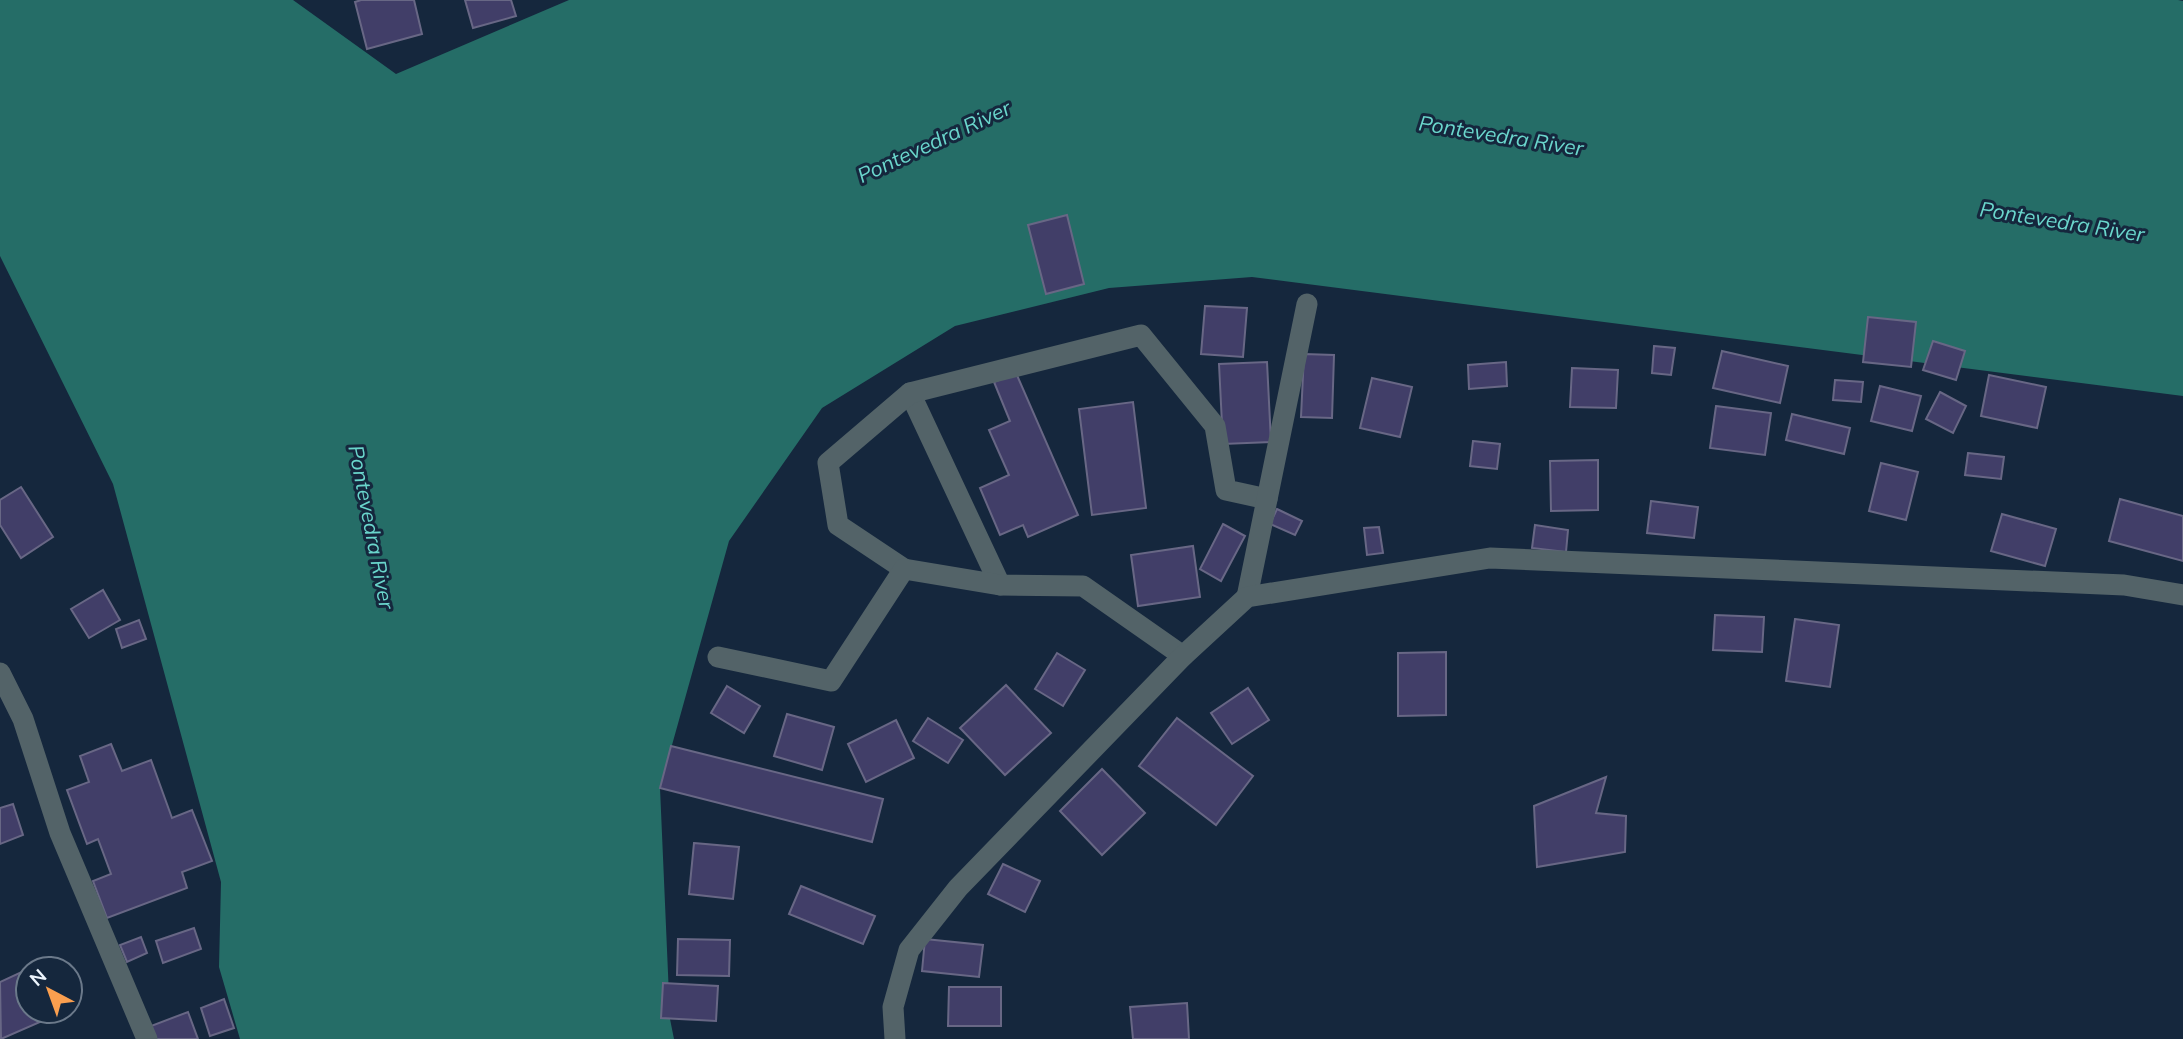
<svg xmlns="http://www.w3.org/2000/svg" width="2183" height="1039" viewBox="0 0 2183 1039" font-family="Mulish,sans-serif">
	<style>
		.water { fill: #256d67 }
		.building { fill: #413e68; stroke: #686785; stroke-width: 2 }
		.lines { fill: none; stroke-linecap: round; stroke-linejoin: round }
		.minor { stroke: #536368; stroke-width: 21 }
		.labels { text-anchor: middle; stroke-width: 6; stroke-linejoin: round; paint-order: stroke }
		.water-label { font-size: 21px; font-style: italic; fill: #6ad6cc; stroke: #15273d }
	</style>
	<rect width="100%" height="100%" fill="#15273d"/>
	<!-- water -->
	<path class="water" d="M0 0H293L396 74 569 0H2178L2183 1V396L1252 277 1109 288 955 326 822 408 729 541 660 788 670 1019 674 1039H240L219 967 221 882 113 484 0 256Z"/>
	<!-- building -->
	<g class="building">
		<path d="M361 0H414L422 34 367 49 355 2Z"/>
		<path d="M465 0H511L516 16 473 28Z"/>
		<path d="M1067 215 1084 284 1046 294 1028 225Z"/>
		<path d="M1205 306 1247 308 1243 357 1201 354Z"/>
		<path d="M1868 317 1916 322 1911 367 1863 362Z"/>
		<path d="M1933 341 1965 351 1956 380 1923 370Z"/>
		<path d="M1654 346 1675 348 1671 375 1652 373Z"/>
		<path d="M1722 351 1788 366 1780 403 1713 388Z"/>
		<path d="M1304 354 1334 355 1332 418 1301 417Z"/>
		<path d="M1267 362 1271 442 1223 444 1219 364Z"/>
		<path d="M1506 362 1507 386 1469 389 1468 365Z"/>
		<path d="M1572 368 1618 370 1616 408 1570 407Z"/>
		<path d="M1016 373 1078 515 1028 537 1023 525 1000 535 980 488 1009 475 989 430 1010 421 994 382Z"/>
		<path d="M1989 375 2046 387 2037 428 1981 416Z"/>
		<path d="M1372 378 1412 387 1400 437 1360 428Z"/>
		<path d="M1835 380 1863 382 1861 402 1833 400Z"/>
		<path d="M1880 386 1921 396 1912 431 1871 421Z"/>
		<path d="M1940 392 1966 406 1953 433 1926 419Z"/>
		<path d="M1133 402 1146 508 1092 515 1079 409Z"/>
		<path d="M1716 406 1771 413 1765 455 1710 448Z"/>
		<path d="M1792 414 1850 428 1844 454 1786 440Z"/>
		<path d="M1473 441 1500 444 1497 469 1470 466Z"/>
		<path d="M1968 453 2004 457 2001 479 1965 475Z"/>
		<path d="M1598 460V510L1551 511 1550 461Z"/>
		<path d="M1881 463 1918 472 1906 520 1869 511Z"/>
		<path d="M21 487 53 537 21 558 0 525V500Z"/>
		<path d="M2120 499 2183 516V561L2109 541Z"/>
		<path d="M1651 501 1698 507 1694 538 1647 533Z"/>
		<path d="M1277 509 1302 521 1295 535 1270 524Z"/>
		<path d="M2002 514 2056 529 2045 566 1991 551Z"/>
		<path d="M1223 524 1245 536 1221 581 1200 569Z"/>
		<path d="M1535 525 1568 530 1566 552 1532 548Z"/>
		<path d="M1379 527 1383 553 1367 555 1364 528Z"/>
		<path d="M1193 546 1200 597 1138 606 1131 555Z"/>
		<path d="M103 590 120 620 89 638 71 609Z"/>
		<path d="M1715 615 1764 617 1762 652 1713 650Z"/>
		<path d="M1795 619 1839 625 1830 687 1786 681Z"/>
		<path d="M139 620 146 639 122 648 116 629Z"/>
		<path d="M1446 652V715L1398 716V653Z"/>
		<path d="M1057 653 1085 670 1063 706 1035 689Z"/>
		<path d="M1006 685 1051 733 1005 775 960 728Z"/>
		<path d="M727 686 760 706 744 733 711 713Z"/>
		<path d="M1248 688 1269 720 1232 744 1211 713Z"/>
		<path d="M787 714 834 727 822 770 774 756Z"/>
		<path d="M928 718 963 740 948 763 913 741Z"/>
		<path d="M1177 718 1253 776 1216 825 1139 766Z"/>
		<path d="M896 720 914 758 866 782 848 744Z"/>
		<path d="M111 744 122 771 151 760 172 818 192 810 212 861 182 872 187 888 107 918 93 881 111 874 98 839 87 844 67 790 89 782 80 756Z"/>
		<path d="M671 746 883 799 872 842 660 788Z"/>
		<path d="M1102 769 1145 813 1102 855 1060 811Z"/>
		<path d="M1606 777 1596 813 1626 816 1625 852 1537 867 1534 806Z"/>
		<path d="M13 804 23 835 0 844V808Z"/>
		<path d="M694 843 739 847 733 899 689 894Z"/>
		<path d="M1003 864 1040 881 1025 912 988 894Z"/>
		<path d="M801 886 875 916 863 944 789 914Z"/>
		<path d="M194 928 201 949 163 963 156 941Z"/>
		<path d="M141 937 147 953 127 962 120 945Z"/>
		<path d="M678 939 730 940 729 976 677 975Z"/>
		<path d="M925 939 983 945 979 977 922 971Z"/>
		<path d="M53 958 58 969H29Z"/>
		<path d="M28 969V1011H65L1 1039 0 982Z"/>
		<path d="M663 983 718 986 716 1021 661 1018Z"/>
		<path d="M949 987H1001V1026H948Z"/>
		<path d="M224 999 234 1028 210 1036 201 1008Z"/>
		<path d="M1187 1003 1189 1039H1133L1130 1007Z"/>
		<path d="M188 1012 198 1039H156L151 1026Z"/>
	</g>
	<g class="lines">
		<!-- minor -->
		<g class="minor">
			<path d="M910 393 1000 585"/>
			<path d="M904 569 838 525 828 463 910 393 1141 335 1215 426 1226 490 1267 499"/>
			<path d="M1247 597 1307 304"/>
			<path d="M718 657 831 681 904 569 1000 585 1083 586 1183 656"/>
			<path d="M0 673 23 719 60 833 147 1039"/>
			<path d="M895 1039 893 1007 909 950 958 888 1183 656 1247 597 1490 558 2124 585 2183 595"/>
		</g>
	</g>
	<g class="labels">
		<!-- water labels -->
		<g class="water-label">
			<text transform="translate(1501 136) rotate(9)" y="7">Pontevedra River</text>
			<text transform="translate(934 142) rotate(-25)" y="7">Pontevedra River</text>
			<text transform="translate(2062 222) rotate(9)" y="7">Pontevedra River</text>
			<text transform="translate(371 527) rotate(79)" y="7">Pontevedra River</text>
		</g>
	</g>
	<!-- north arrow -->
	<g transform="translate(49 990) rotate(319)"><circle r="33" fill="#15273d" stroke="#6b798a" stroke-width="2"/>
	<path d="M0-5L12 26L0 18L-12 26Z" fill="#fa9f4f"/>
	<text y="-10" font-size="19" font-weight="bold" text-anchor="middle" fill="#edf5fd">N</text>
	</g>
</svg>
